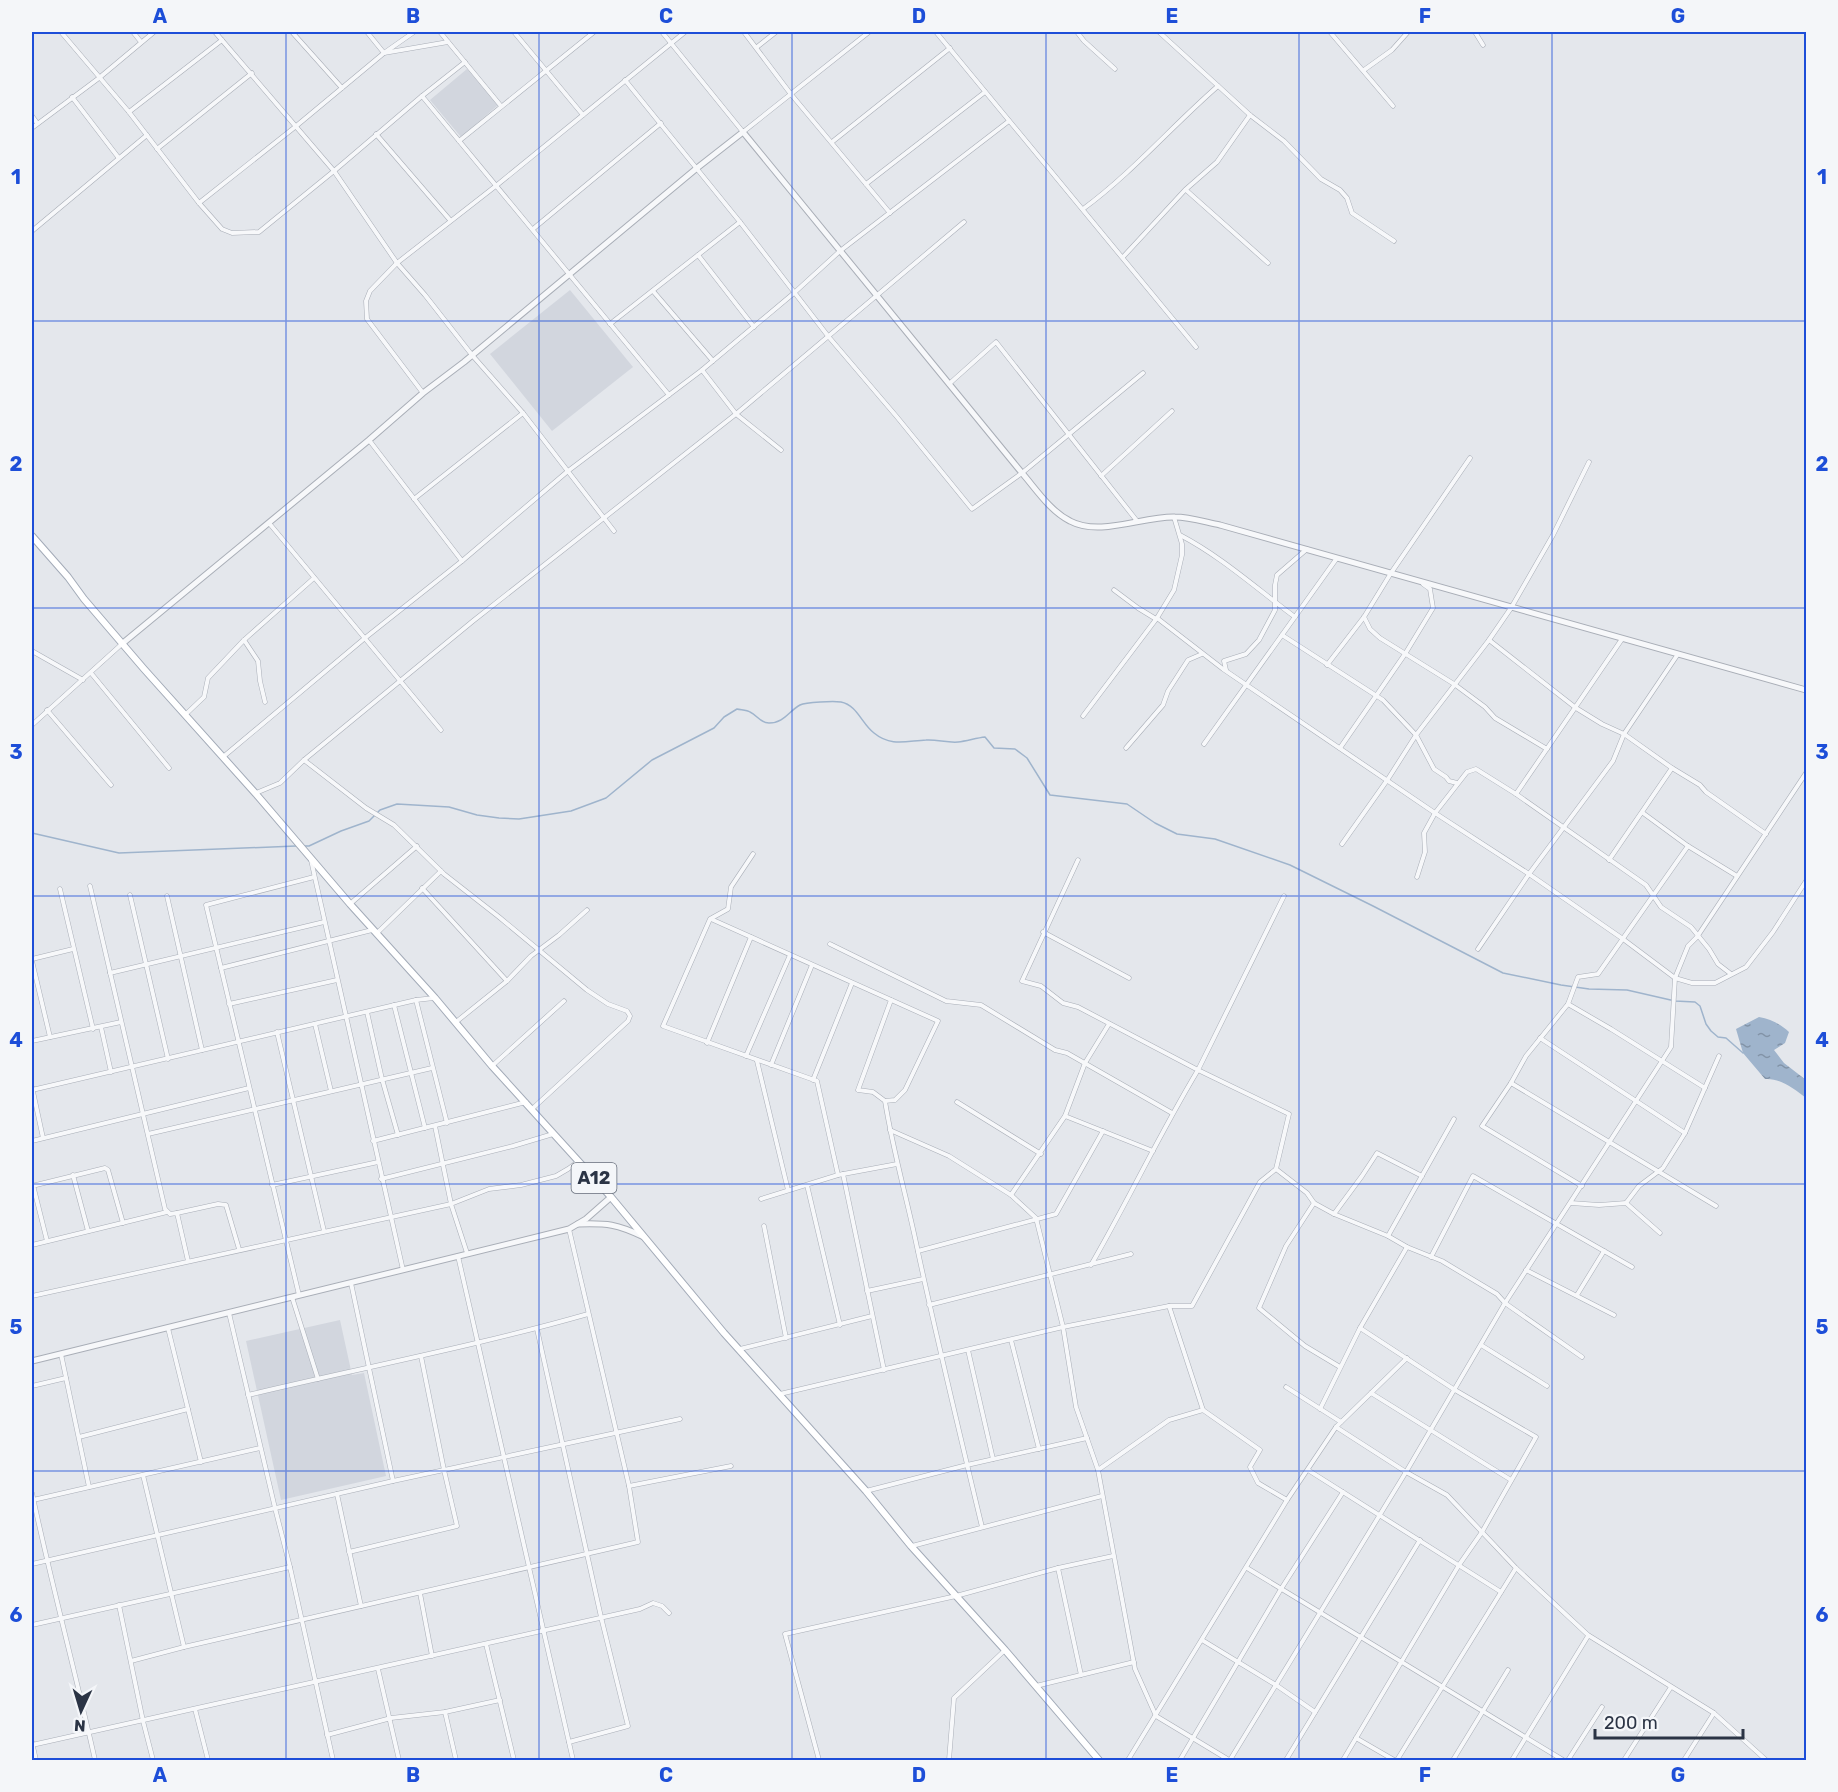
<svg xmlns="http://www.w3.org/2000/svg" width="1838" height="1792" viewBox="0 0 1838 1792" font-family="Rubik,sans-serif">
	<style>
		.built { fill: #d2d6de }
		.water { fill: url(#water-ripples) }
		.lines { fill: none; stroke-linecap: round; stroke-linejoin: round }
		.stream { stroke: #9fb4cc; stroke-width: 1.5 }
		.minor-casing { stroke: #a9aeb7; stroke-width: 5 }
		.tertiary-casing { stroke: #a9aeb7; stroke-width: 7 }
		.primary-casing { stroke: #a3abb8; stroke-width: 8 }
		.minor { stroke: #f7f8fa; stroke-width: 4 }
		.tertiary { stroke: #f7f8fa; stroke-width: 5 }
		.primary { stroke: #fff; stroke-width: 6 }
		.grid { fill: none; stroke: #1d4ed8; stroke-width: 1.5; stroke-opacity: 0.55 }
		.labels { text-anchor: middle; stroke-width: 4.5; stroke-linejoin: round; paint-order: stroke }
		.shield { fill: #f4f6f9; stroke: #676e7b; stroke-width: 1.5 }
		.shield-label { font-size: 18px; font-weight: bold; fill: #2b3445 }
		.neatline { fill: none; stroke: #1d4ed8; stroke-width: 2 }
		.grid-label { font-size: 20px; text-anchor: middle; font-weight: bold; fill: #1d4ed8 }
	</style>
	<defs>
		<pattern id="water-ripples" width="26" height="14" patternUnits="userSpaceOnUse" patternTransform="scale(1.5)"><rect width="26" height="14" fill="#9fb4cc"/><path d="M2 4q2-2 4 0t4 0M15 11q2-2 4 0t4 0" fill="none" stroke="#8293a7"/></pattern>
	</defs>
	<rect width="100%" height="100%" fill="#e4e7ec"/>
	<!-- built -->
	<g class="built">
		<path d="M467 69 498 105 461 137 430 100Z"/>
		<path d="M570 290 633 367 552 431 490 354Z"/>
		<path d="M340 1320 352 1375 364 1373 386 1476 281 1500 246 1341Z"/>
	</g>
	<!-- water -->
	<path class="water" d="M1759 1017C1771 1019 1780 1024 1789 1032L1785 1043 1774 1050 1784 1063 1806 1080V1098C1794 1089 1781 1078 1765 1079L1743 1053 1736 1029Z"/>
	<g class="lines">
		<!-- stream -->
		<g class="stream">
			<path d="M32 833 119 853 296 846"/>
			<path d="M304 846H309L341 831 369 821 380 810 397 804 449 807 477 815 499 818 519 819 571 811 606 798 652 760 714 728 724 717 737 709C741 710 747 710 750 712 757 715 760 723 769 723 784 723 789 711 800 705 806 702 834 701 841 702 857 705 862 724 874 733 891 747 906 741 926 740 936 739 947 743 958 742 967 741 976 738 985 737L994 748 1015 749 1027 758 1050 795 1127 804 1155 823 1177 834 1215 839 1290 865 1373 906 1503 973 1561 985 1589 989 1627 990 1675 1001 1695 1002 1700 1006 1706 1024 1711 1031 1718 1037 1726 1038 1743 1053"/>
		</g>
		<defs>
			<g id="minor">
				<path d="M61 32 129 112 199 203 222 229 232 233 259 232 334 171 422 96 465 62"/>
				<path d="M133 32 141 42"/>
				<path d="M215 32 334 171 397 263 425 295 472 355 523 413 614 531"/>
				<path d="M292 32 342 88"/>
				<path d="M367 32 384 53 448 42"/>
				<path d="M440 32 501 106"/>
				<path d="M514 32 583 115"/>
				<path d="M662 32 743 132 869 32"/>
				<path d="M744 32 790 93 890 213"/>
				<path d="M936 32 1196 347"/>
				<path d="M1077 32 1084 41 1115 69"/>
				<path d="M1159 32 1250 115 1284 141 1321 179 1340 190 1347 198 1352 213 1394 241"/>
				<path d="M1330 32 1393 106"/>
				<path d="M1475 32 1483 45"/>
				<path d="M757 47 776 32"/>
				<path d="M1364 70 1392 50 1408 32"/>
				<path d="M625 80 740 222 828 336 897 417 972 509 1022 473 1143 373"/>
				<path d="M422 96 669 395"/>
				<path d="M72 97 118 157"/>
				<path d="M129 112 222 40"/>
				<path d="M32 116 37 123"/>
				<path d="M32 128 99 78 154 32"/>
				<path d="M376 134 450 220"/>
				<path d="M459 141 594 32"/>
				<path d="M832 142 950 48"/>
				<path d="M157 149 252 73"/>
				<path d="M866 184 985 92"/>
				<path d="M1186 190 1268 263"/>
				<path d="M199 203 295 127 384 53 414 32"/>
				<path d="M1083 209C1132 173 1172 126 1218 86"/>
				<path d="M533 229 661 123"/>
				<path d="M32 231 147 135"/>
				<path d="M698 255 754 327"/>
				<path d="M1123 257 1185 190 1217 162 1250 115"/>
				<path d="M653 291 713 361"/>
				<path d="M610 324 740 222"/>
				<path d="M702 370 736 414 781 450"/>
				<path d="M949 384 996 342 1137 521"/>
				<path d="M423 393 367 319 366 301 370 291 397 263 497 185 685 32"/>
				<path d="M369 440 462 561"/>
				<path d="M1101 476 1172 411"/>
				<path d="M414 499 523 413"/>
				<path d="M269 523 441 730"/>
				<path d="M1180 535C1222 557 1257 589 1295 617"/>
				<path d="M1114 590 1138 608 1156 619"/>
				<path d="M1364 617 1370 629 1380 638 1454 684 1485 707 1495 718 1547 749"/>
				<path d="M1157 618 1223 669 1435 813 1529 874 1623 939 1675 978 1692 983H1715L1746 967 1773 932 1806 881"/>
				<path d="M1282 635 1383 700 1416 735 1434 769 1446 777 1449 781 1457 783"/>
				<path d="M244 640 258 661 260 681 265 702"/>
				<path d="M1489 640 1576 708 1602 724 1624 734 1672 768 1700 785 1706 792 1766 834"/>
				<path d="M32 651 83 680"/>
				<path d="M1327 665 1364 617 1391 573 1470 458"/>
				<path d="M1226 670 1224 661 1246 654 1259 640 1275 610V585L1277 575 1307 549"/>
				<path d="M91 673 169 768"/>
				<path d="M47 710 111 785"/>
				<path d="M185 715 204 697 208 678 244 640 314 578"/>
				<path d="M1083 716 1157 618 1174 590 1182 555V544L1174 517"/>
				<path d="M32 725 123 643"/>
				<path d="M1204 744 1337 558"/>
				<path d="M1126 748 1163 705 1168 691 1188 660 1202 654"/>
				<path d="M1340 748 1405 654 1433 608 1430 589 1423 584"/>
				<path d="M223 757 365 638 462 561 568 471 702 370 794 293 840 251 1009 121"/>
				<path d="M304 760 366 808 394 825 444 874 499 917 587 990 608 1004 627 1011 630 1016 628 1021 532 1109"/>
				<path d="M256 793 280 783 304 760 473 621 736 414 964 222"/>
				<path d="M1516 794 1622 639"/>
				<path d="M1342 844 1388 779 1416 735 1489 640 1511 608 1553 535 1589 462"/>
				<path d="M1688 846 1737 876"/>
				<path d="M753 854 731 887 728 909 710 919 663 1026 817 1081 838 1175"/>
				<path d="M311 860 403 1270"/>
				<path d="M1078 860 1022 981 1041 986 1063 1003 1078 1007 1198 1070C1160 1133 1128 1201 1091 1265"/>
				<path d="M1609 860 1672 768"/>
				<path d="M1417 877 1425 852 1424 833 1435 813 1467 772 1476 769 1516 794 1646 885 1661 907 1691 927 1709 949 1718 964 1731 974"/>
				<path d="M90 886 165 1209 170 1214 177 1213 188 1261"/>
				<path d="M422 888 507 981"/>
				<path d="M60 889 93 1029"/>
				<path d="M130 895 168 1059"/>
				<path d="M167 896 202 1050"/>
				<path d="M350 904 417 846"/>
				<path d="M711 919 938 1021 905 1090 895 1100 885 1101"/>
				<path d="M1043 932 1129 978"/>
				<path d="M377 933 441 871"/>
				<path d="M830 944 946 1001 981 1005 1055 1050 1067 1053 1172 1113"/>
				<path d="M1478 949 1529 874 1613 761 1624 734 1678 654"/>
				<path d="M32 959 73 949"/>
				<path d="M32 961 50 1037"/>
				<path d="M221 968 372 930"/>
				<path d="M110 973 324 922"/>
				<path d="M416 1000 447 1123"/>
				<path d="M891 1000 858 1090 873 1092 885 1101C893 1152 908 1202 918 1252 938 1344 960 1435 982 1527"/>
				<path d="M229 1004 337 980"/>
				<path d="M1568 1004 1611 1029 1705 1088"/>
				<path d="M394 1005 425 1128"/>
				<path d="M367 1012 382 1079 398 1135"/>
				<path d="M456 1022 507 981 531 956 559 935 587 910"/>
				<path d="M315 1024 331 1091"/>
				<path d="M101 1027 111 1072"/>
				<path d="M277 1032 324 1231"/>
				<path d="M1540 1038 1685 1133"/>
				<path d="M32 1041 121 1022"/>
				<path d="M707 1043 751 937"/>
				<path d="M746 1056 790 955"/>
				<path d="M757 1061 788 1190"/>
				<path d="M771 1065 812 965"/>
				<path d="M492 1066 564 1001"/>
				<path d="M813 1080 852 983"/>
				<path d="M1511 1083 1716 1206"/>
				<path d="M32 1087 43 1138"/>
				<path d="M32 1090 416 1000 434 998"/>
				<path d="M957 1102 1041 1154"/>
				<path d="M1065 1116 1153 1151"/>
				<path d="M435 1126 451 1204 467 1253"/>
				<path d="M890 1130 949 1156 1011 1195 1036 1218 1063 1327 1076 1407 1098 1470 1135 1669 1156 1716 1229 1760"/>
				<path d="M148 1134 432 1068"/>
				<path d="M32 1141 249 1088"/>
				<path d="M373 1141 526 1102"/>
				<path d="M1276 1169 1307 1193 1314 1203 1334 1214 1388 1236 1407 1247 1442 1261 1497 1294 1505 1303 1582 1357"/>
				<path d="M843 1174 884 1370"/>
				<path d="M73 1175 88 1231"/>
				<path d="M381 1179 513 1146 553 1134"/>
				<path d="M33 1185 47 1241"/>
				<path d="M272 1185 378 1162"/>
				<path d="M807 1185 840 1325"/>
				<path d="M32 1186 105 1168 108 1170 123 1223"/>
				<path d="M1582 1186 1482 1126 1511 1083 1526 1056 1568 1004 1578 977 1598 974 1688 846 1643 813"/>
				<path d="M1011 1195 1065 1116 1085 1063 1109 1024"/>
				<path d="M761 1199 838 1175 897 1164"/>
				<path d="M1314 1203 1286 1246 1259 1308 1305 1346 1340 1367"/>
				<path d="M1571 1203 1599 1205 1626 1203 1660 1233"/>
				<path d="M1626 1203 1639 1186 1663 1168 1685 1133 1719 1056"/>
				<path d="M177 1213 218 1204 226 1205 239 1249"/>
				<path d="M1334 1214 1362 1176 1377 1153 1422 1176"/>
				<path d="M764 1226 786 1338"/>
				<path d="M1388 1236 1454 1119"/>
				<path d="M32 1245 167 1212"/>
				<path d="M918 1251 1056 1214 1103 1131"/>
				<path d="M458 1256 573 1760"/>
				<path d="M1431 1257 1473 1176 1632 1267"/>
				<path d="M1526 1270 1614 1315"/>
				<path d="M351 1283 393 1481"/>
				<path d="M867 1291 923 1279"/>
				<path d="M299 1295 206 905 314 877"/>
				<path d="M1577 1295 1604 1251"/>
				<path d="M32 1296 451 1204 489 1189 521 1185 556 1176 568 1169 579 1161"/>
				<path d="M292 1297 318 1379"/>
				<path d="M929 1305 1131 1254"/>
				<path d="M1169 1306 1203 1410"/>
				<path d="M229 1313 275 1508 290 1567 333 1760"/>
				<path d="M168 1328 201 1462"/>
				<path d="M537 1329 601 1617 628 1726 569 1742"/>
				<path d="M1011 1340 1039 1449"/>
				<path d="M1481 1345 1547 1386"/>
				<path d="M740 1349 872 1316"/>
				<path d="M968 1350 993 1459"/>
				<path d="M61 1354 89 1487"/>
				<path d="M32 1386 66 1378"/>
				<path d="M1286 1387 1341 1422"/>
				<path d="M1371 1393 1511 1480"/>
				<path d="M780 1394 1063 1327 1169 1306H1192L1260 1182 1276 1169 1289 1114 1198 1070 1284 896"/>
				<path d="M248 1395C361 1368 476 1346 588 1314"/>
				<path d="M1320 1409 1360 1328 1407 1247"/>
				<path d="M1336 1427 1406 1472 1447 1495 1516 1568 1588 1635 1714 1713 1766 1760"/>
				<path d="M79 1437 188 1409"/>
				<path d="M1098 1470 1169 1420 1203 1410 1260 1450 1250 1467 1258 1483 1287 1500"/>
				<path d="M1308 1470 1501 1592"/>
				<path d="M143 1475 184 1647"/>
				<path d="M629 1486 731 1466"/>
				<path d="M866 1491 967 1465 1087 1438"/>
				<path d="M32 1493C51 1582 75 1671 95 1760"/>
				<path d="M337 1494 361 1606"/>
				<path d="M33 1500 260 1448"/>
				<path d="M912 1546 1102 1496"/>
				<path d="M349 1552 457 1526 444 1470 421 1356"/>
				<path d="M32 1564 393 1481 680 1419"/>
				<path d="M1058 1568 1081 1675"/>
				<path d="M1247 1568 1563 1760"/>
				<path d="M420 1593 432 1656"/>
				<path d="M119 1605 143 1721 153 1760"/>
				<path d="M32 1625 290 1567"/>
				<path d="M1202 1640 1276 1685 1315 1712"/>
				<path d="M486 1644 514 1760"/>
				<path d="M131 1661 184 1647 638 1542 629 1486 569 1229"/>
				<path d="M378 1669 399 1760"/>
				<path d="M1036 1686 1134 1662"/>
				<path d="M195 1709 208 1760"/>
				<path d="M445 1712 456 1760"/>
				<path d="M327 1735 391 1718 445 1712 500 1700"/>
				<path d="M1356 1738 1394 1760"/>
				<path d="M32 1742 36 1760"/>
				<path d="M32 1745 640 1609 653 1603 662 1606 669 1613"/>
				<path d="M819 1760 785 1634 956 1596 1058 1568 1113 1556"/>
				<path d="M949 1760 954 1698 1005 1650"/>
				<path d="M1128 1760 1287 1500 1336 1427 1407 1358"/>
				<path d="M1180 1760 1281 1589 1343 1492"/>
				<path d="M1230 1760 1406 1472 1505 1303 1671 1047 1675 978 1688 946 1697 937 1806 773"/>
				<path d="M1286 1760 1420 1540"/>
				<path d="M1343 1760 1459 1565 1482 1532 1536 1437 1455 1390 1360 1328"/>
				<path d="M1397 1760 1516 1568"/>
				<path d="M1453 1760 1508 1670"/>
				<path d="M1512 1760 1588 1636"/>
				<path d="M1568 1760 1602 1707"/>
				<path d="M1624 1760 1671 1687"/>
				<path d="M1684 1760 1714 1713"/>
			</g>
			<g id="tertiary">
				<path d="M123 643 369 440 423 393 464 362 697 168 743 132 1022 473C1036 489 1050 511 1070 521 1100 537 1143 516 1175 517 1189 517 1205 522 1220 525L1806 690"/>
				<path d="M578 1224C607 1223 617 1224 644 1237"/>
				<path d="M32 1361 569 1229 586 1219 611 1197"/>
			</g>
			<path id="primary" d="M32 536 68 577 84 599 144 669 256 794 350 904 435 998 492 1066 611 1197 724 1333 866 1491 911 1546 1005 1650 1099 1760"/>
		</defs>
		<!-- minor casing -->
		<use href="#minor" class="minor-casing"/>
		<!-- tertiary casing -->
		<use href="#tertiary" class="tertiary-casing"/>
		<!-- primary casing -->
		<use href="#primary" class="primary-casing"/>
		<!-- minor -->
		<use href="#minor" class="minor"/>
		<!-- tertiary -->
		<use href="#tertiary" class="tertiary"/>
		<!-- primary -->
		<use href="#primary" class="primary"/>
	</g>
	<!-- grid -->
	<path class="grid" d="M286 32V1760M539 32V1760M792 32V1760M1046 32V1760M1299 32V1760M1552 32V1760M32 321H1806M32 608H1806M32 896H1806M32 1184H1806M32 1471H1806"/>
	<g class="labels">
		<!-- shield labels -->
		<rect class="shield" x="571.5" y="1163" width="45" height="30" rx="4.5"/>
		<g class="shield-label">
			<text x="594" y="1184">A12</text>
		</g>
	</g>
	<!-- border -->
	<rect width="1838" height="1792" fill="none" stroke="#f4f6f9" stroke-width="66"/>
	<!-- north arrow -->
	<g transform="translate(81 1711) rotate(184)" stroke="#f4f6f9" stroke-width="4.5" paint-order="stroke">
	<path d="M0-4.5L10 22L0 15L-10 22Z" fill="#2b3445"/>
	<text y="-9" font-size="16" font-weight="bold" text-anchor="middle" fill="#2b3445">N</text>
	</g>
	<!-- scale -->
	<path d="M1595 1729v9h148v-9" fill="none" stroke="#2b3445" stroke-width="3"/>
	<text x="1604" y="1729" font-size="18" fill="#2b3445" stroke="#f4f6f9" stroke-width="4.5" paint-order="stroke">200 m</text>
	<rect x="33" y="33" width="1772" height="1726" class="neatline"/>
	<g class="grid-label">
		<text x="160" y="23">A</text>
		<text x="413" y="23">B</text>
		<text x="666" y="23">C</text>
		<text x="919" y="23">D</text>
		<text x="1172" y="23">E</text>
		<text x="1425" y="23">F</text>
		<text x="1678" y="23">G</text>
		<text x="16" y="184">1</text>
		<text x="1822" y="184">1</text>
		<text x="16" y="471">2</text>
		<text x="1822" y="471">2</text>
		<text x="16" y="759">3</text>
		<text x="1822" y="759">3</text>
		<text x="16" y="1047">4</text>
		<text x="1822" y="1047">4</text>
		<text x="16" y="1334">5</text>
		<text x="1822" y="1334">5</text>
		<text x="16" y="1622">6</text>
		<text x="1822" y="1622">6</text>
		<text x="160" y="1782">A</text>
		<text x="413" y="1782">B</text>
		<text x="666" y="1782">C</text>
		<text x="919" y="1782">D</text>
		<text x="1172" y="1782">E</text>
		<text x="1425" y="1782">F</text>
		<text x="1678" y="1782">G</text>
	</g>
</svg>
